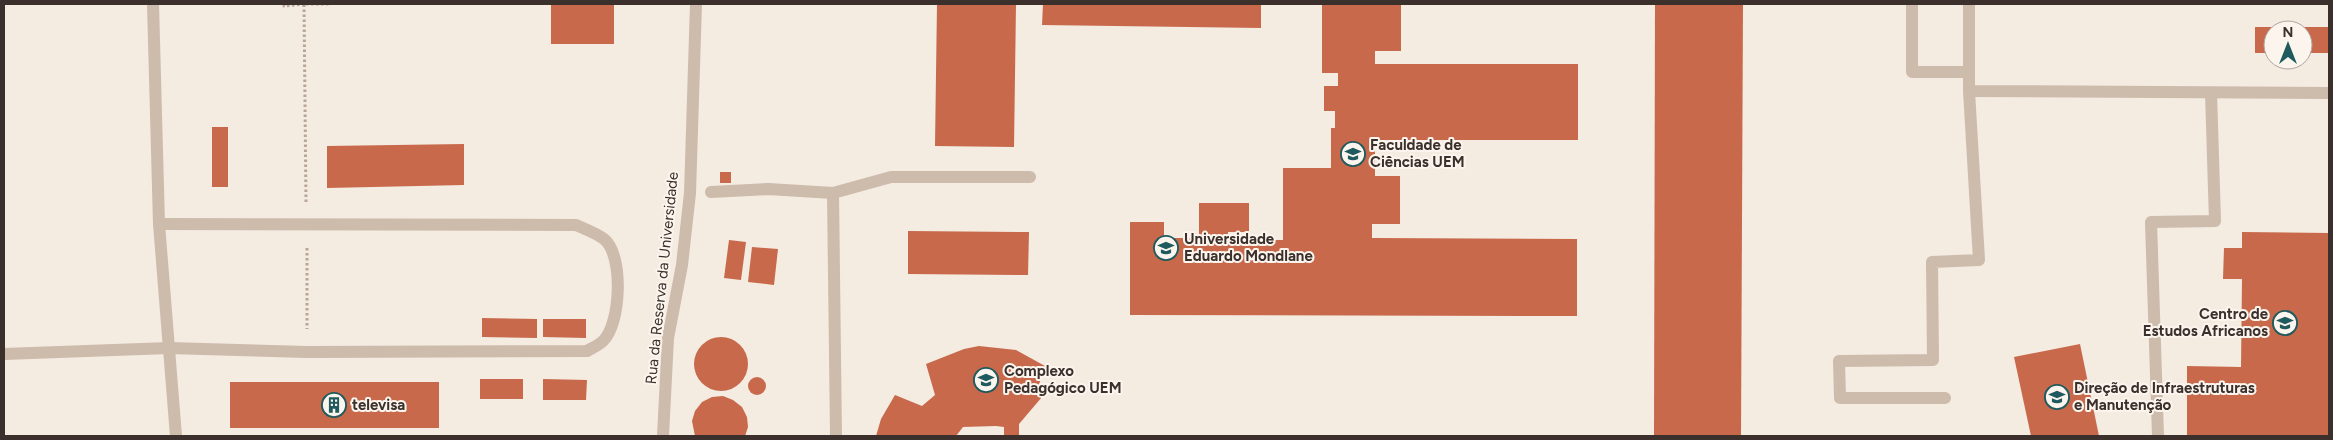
<svg xmlns="http://www.w3.org/2000/svg" width="2333" height="440" viewBox="0 0 2333 440" font-family="Figtree,sans-serif">
	<style>
		.building { fill: #c8694b }
		.lines { fill: none; stroke-linecap: round; stroke-linejoin: round }
		.path { stroke: #b9a596; stroke-width: 3; stroke-dasharray: 2.5 2.5; stroke-linecap: butt }
		.minor { stroke: #cdbbac; stroke-width: 12 }
		.labels { text-anchor: middle; stroke-width: 4; stroke-linejoin: round; paint-order: stroke }
		.poi-label { font-size: 15px; font-weight: bold; fill: #3b302b; stroke: #fbf5ee; text-anchor: start }
		.street-label { font-size: 15px; fill: #3b302b; stroke: #fbf5ee }
	</style>
	<rect width="100%" height="100%" fill="#f4ebe1"/>
	<!-- building -->
	<g class="building">
		<rect x="551" y="4" width="63" height="40"/>
		<path d="M937 4H1016L1014 147 935 146Z"/>
		<path d="M1043 4H1261V28L1042 25Z"/>
		<path d="M1322 4H1401V51H1375V64H1578V140H1375V176H1400V224H1372V238L1577 239V316L1130 315V222H1164V238H1199V203H1249V232H1228V240H1283V168H1331V128H1335V111H1324V86H1338V73H1322Z"/>
		<path d="M1655 4H1743L1741 436H1654Z"/>
		<path d="M2255 27H2329V53H2303V30H2273V53H2255Z"/>
		<rect x="212" y="127" width="16" height="60"/>
		<path d="M464 144V185L327 188V146Z"/>
		<rect x="720" y="172" width="11" height="11"/>
		<path d="M908 231 1029 232 1028 275 908 274Z"/>
		<path d="M2242 232 2329 233V436H2187V366L2241 367 2242 279H2223L2224 248H2242Z"/>
		<path d="M729 240 746 242 741 280 724 278Z"/>
		<path d="M752 247 778 249 774 285 748 282Z"/>
		<path d="M482 318 537 319V338L482 337Z"/>
		<path d="M543 319H586V338L543 337Z"/>
		<circle cx="721" cy="364" r="27"/>
		<path d="M2080 344 2099 436H2031L2014 357Z"/>
		<path d="M979 346 1016 350 1045 366 1036 394 1042 397 1019 424V436H1004V427L996 426 963 427 956 436H876L881 419 895 395 922 406 935 395 926 364 964 349Z"/>
		<circle cx="757" cy="386" r="9"/>
		<rect x="480" y="379" width="43" height="20"/>
		<path d="M543 379 587 380 586 400H543Z"/>
		<rect x="230" y="382" width="209" height="46"/>
		<path d="M723 396 733 400 742 407 747 417 748 427 745 436H695L692 421 695 411 702 402 712 397Z"/>
	</g>
	<g class="lines">
		<!-- path -->
		<g class="path">
			<path d="M284 4V6L304 4"/>
			<path d="M306 202 304 4H329"/>
			<path d="M307 248V329"/>
			<path d="M1946 436V435"/>
		</g>
		<!-- minor -->
		<g class="minor">
			<path d="M153 4 159 224 176 436"/>
			<path d="M1912 4V72H1969"/>
			<path d="M1969 4V91L2329 93"/>
			<path d="M711 192 768 189 833 193 836 436"/>
			<path d="M833 193 891 177H1030"/>
			<path d="M4 354 169 348 307 352 587 351C592 348 599 345 603 341 621 324 624 255 604 239 596 233 585 229 576 225L159 224"/>
			<path d="M1945 398H1840L1839 361 1933 360 1932 262 1979 260 1969 91"/>
			<path d="M663 436 668 338 682 265 690 193 696 4"/>
			<path d="M2158 436 2151 222 2215 221 2211 93"/>
		</g>
	</g>
	<!-- icons -->
	<defs>
		<symbol id="university-ring" viewBox="-11 -11 22 22"><circle r="9.5" fill="#fbf5ee" stroke="#1f5a5e" stroke-width="1.5"/><path d="M0-5L7-2L0 1L-7-2ZM-4 1L0 2.5L4 1V4Q0 6-4 4Z" fill="#1f5a5e"/></symbol>
		<symbol id="building-ring" viewBox="-11 -11 22 22"><circle r="9.5" fill="#fbf5ee" stroke="#1f5a5e" stroke-width="1.5"/><path d="M-4-6H4V6H1V3H-1V6H-4ZM-2.5-4.3h1.7v1.8h-1.7ZM.8-4.3h1.7v1.8H.8ZM-2.5-1h1.7V.8h-1.7ZM.8-1h1.7V.8H.8Z" fill="#1f5a5e"/></symbol>
	</defs>
	<g fill-rule="evenodd">
		<use href="#university-ring" x="1339" y="140" width="28" height="28"/>
		<use href="#university-ring" x="1152" y="234" width="28" height="28"/>
		<use href="#university-ring" x="2271" y="309" width="28" height="28"/>
		<use href="#university-ring" x="972" y="366" width="28" height="28"/>
		<use href="#university-ring" x="2043" y="383" width="28" height="28"/>
		<use href="#building-ring" x="320" y="391" width="28" height="28"/>
	</g>
	<g class="labels">
		<!-- poi labels -->
		<g class="poi-label">
			<text x="1370" y="150">Faculdade de<tspan x="1370" dy="17">Ciências UEM</tspan></text>
			<text x="1184" y="244">Universidade<tspan x="1184" dy="17">Eduardo Mondlane</tspan></text>
			<text x="2268" y="319" text-anchor="end">Centro de<tspan x="2268" dy="17">Estudos Africanos</tspan></text>
			<text x="1004" y="376">Complexo<tspan x="1004" dy="17">Pedagógico UEM</tspan></text>
			<text x="2074" y="393">Direção de Infraestruturas<tspan x="2074" dy="17">e Manutenção</tspan></text>
			<text x="352" y="410">televisa</text>
		</g>
		<!-- street labels -->
		<g class="street-label">
			<text transform="translate(662 278) rotate(-84)" y="5">Rua da Reserva da Universidade</text>
		</g>
	</g>
	<!-- border -->
	<rect width="2333" height="440" fill="none" stroke="#3b302b" stroke-width="10"/>
	<!-- north arrow -->
	<g transform="translate(2288 45)"><circle r="24" fill="#fbf5ee" stroke="#aea6a0"/>
	<path d="M0-4L9 19L0 12L-9 19Z" fill="#1f5a5e"/>
	<text y="-8" font-size="14" font-weight="bold" text-anchor="middle" fill="#3b302b">N</text>
	</g>
</svg>
